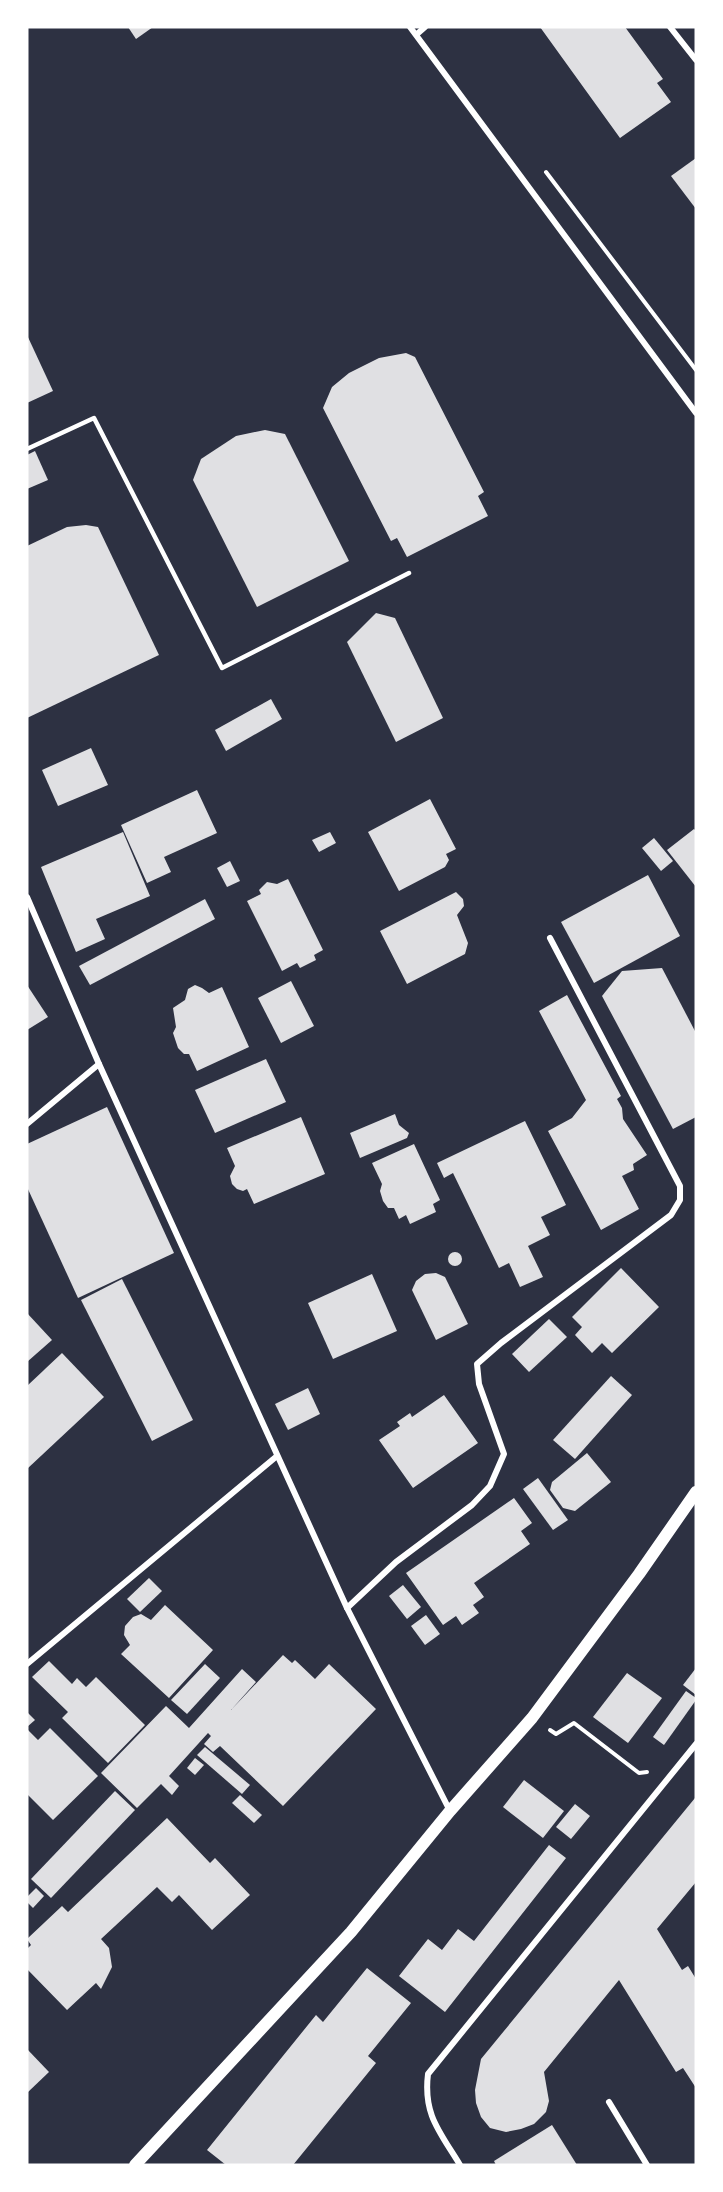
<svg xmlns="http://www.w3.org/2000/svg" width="723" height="2192" viewBox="0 0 723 2192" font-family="'Source Sans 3',sans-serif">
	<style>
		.building { fill: #e0e0e3 }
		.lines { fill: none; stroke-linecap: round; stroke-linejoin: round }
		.path { stroke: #fff; stroke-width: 4 }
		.service { stroke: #fff; stroke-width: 4.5 }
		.minor { stroke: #fff; stroke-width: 6 }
		.secondary { stroke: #fff; stroke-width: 12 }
	</style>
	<rect width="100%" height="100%" fill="#2d3142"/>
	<!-- building -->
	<g class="building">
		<path d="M128 27H153L136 39Z"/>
		<path d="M540 27H625L663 79 657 83 671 102 620 138Z"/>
		<path d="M696 158V209L671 176Z"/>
		<path d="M27 335 53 391 27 403Z"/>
		<path d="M406 353 415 357 484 492 478 496 488 516 407 557 397 538 391 541 323 408 332 387 349 373 379 358Z"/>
		<path d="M265 430 285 434 349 561 257 607 193 480 201 459 236 436Z"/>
		<path d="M35 451 48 480 27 489V455Z"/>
		<path d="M86 525 98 527 159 655 27 718V546L67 527Z"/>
		<path d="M376 613 395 618 443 718 396 742 347 642Z"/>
		<path d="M271 699 282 719 226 751 215 730Z"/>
		<path d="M91 748 108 785 58 806 42 770Z"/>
		<path d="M197 790 217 833 164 857 171 872 147 883 121 825Z"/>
		<path d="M430 799 456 849 446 854 449 860 445 867 399 891 368 832Z"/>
		<path d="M694 829 696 831V887L667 850Z"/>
		<path d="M123 832 150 896 96 919 105 939 76 952 41 867Z"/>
		<path d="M330 832 336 843 319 852 312 840Z"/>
		<path d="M654 838 673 861 661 871 642 848Z"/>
		<path d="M230 861 240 881 227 887 217 868Z"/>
		<path d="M648 875 680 936 594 983 561 922Z"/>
		<path d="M288 879 323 950 314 955 316 960 300 968 297 963 282 971 247 901 261 894 259 890 267 882 277 884Z"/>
		<path d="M456 892 463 899 464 906 457 915 468 943 465 954 407 984 380 931Z"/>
		<path d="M205 899 215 919 90 985 79 966Z"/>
		<path d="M662 968 696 1033V1117L673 1129 602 996 622 971Z"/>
		<path d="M291 981 314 1026 281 1043 258 998Z"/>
		<path d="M27 985 48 1017 27 1030Z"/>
		<path d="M195 985 202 988 209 993 222 987 249 1047 197 1071 189 1054H184L178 1048 173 1033 176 1027 173 1008 185 1000 188 989Z"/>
		<path d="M567 995 621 1096 617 1099 622 1108 623 1119 647 1155 633 1164 634 1170 622 1176 639 1209 601 1230 548 1131 572 1118 586 1100 539 1011Z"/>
		<path d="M266 1059 286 1102 215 1133 195 1090Z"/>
		<path d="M107 1107 174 1253 78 1298 27 1187V1144Z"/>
		<path d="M395 1114 399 1125 409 1133 407 1138 360 1158 350 1133Z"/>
		<path d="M301 1117 325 1174 254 1204 247 1189 243 1191 237 1189 232 1184 230 1176 235 1166 227 1148Z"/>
		<path d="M525 1121 566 1205 541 1217 550 1235 528 1246 543 1277 520 1287 509 1263 499 1268 453 1173 444 1178 437 1163Z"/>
		<path d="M414 1144 440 1200 433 1204 436 1212 410 1224 406 1215 399 1219 394 1208H388L383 1201 380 1191 382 1184 372 1163Z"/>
		<circle cx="455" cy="1259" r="7"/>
		<path d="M621 1268 659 1307 612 1353 602 1343 592 1353 575 1335 582 1327 572 1317Z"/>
		<path d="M436 1273 445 1277 468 1324 436 1340 412 1290 416 1281 425 1274Z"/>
		<path d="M372 1274 397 1331 333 1359 308 1303Z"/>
		<path d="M122 1279 193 1420 152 1441 81 1300Z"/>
		<path d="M27 1313 52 1340 27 1362Z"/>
		<path d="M549 1319 567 1337 529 1372 512 1354Z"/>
		<path d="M62 1353 104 1397 27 1469V1386Z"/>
		<path d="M611 1376 632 1395 575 1459 553 1440Z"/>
		<path d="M308 1388 320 1414 288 1430 275 1404Z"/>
		<path d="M444 1395 478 1443 413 1488 379 1440 400 1426 397 1422 410 1413 412 1417Z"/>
		<path d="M587 1453 611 1482 575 1511 563 1508 550 1490 552 1482Z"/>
		<path d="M538 1478 568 1520 553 1530 523 1489Z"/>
		<path d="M514 1498 532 1523 521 1531 530 1544 474 1583 484 1597 473 1605 479 1613 462 1625 456 1616 443 1625 406 1573Z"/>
		<path d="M149 1578 162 1591 140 1612 127 1599Z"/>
		<path d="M403 1585 421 1607 407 1619 389 1596Z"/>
		<path d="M165 1605 213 1650 169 1698 121 1654 130 1645 124 1635 125 1626 133 1617 141 1614 151 1620Z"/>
		<path d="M426 1615 440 1634 425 1645 411 1626Z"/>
		<path d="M283 1655 292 1663 295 1660 315 1679 329 1664 376 1709 283 1806 220 1746 213 1752 204 1744 211 1736 208 1733 169 1776 179 1786 172 1795 161 1784 137 1808 101 1773 166 1706 189 1728 242 1669 256 1682 231 1710Z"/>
		<path d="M49 1661 72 1684 77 1678 86 1687 96 1677 145 1725 108 1763 62 1718 68 1712 32 1677Z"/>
		<path d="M205 1664 220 1678 187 1714 171 1700Z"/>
		<path d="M696 1668V1695L683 1685Z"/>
		<path d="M627 1673 662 1698 628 1743 593 1717Z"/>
		<path d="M686 1691 696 1698V1700L664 1745 653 1737Z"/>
		<path d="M27 1712 35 1720 27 1727Z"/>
		<path d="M50 1728 98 1776 53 1820 27 1794V1731L28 1730 38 1740Z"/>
		<path d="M205 1747 250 1785 242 1794 197 1755Z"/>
		<path d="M195 1758 204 1765 195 1775 187 1768Z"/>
		<path d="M524 1780 564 1811 543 1838 503 1807Z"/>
		<path d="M115 1791 135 1810 51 1898 31 1879Z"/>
		<path d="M240 1795 262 1815 254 1823 232 1803Z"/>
		<path d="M695 1798 696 1882 657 1929 682 1970 688 1966 696 1979V2088L683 2068 676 2072 619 1980 544 2072 549 2101 546 2112 534 2124 521 2129 506 2132 490 2128 481 2117 476 2103 475 2090 481 2059Z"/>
		<path d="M575 1804 590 1816 571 1839 556 1827Z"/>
		<path d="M167 1818 210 1863 215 1858 250 1895 212 1930 179 1895 172 1902 157 1887 101 1939 109 1948 112 1967 101 1989 96 1983 67 2010 27 1969V1949L31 1945 27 1939 62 1906 68 1912Z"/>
		<path d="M549 1845 566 1858 445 2012 399 1976 428 1939 442 1950 458 1929 474 1941Z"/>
		<path d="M36 1888 44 1896 33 1908 27 1902V1897Z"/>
		<path d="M367 1968 411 2003 368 2056 376 2063 293 2165H226L207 2150 316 2015 323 2022Z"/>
		<path d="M27 2049 49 2072 27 2093Z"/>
		<path d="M552 2125 577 2165H496L494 2161Z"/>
	</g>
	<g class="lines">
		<!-- path -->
		<g class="path">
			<path d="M546 172 696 370"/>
			<path d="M550 1730 556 1734 574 1723 639 1773 647 1772"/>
		</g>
		<!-- service -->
		<path class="service" d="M27 449 94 418 222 668 409 573"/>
		<!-- minor -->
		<g class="minor">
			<path d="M410 27 696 413"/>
			<path d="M670 27 696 60"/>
			<path d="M417 34 425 27"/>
			<path d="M27 897 99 1064 347 1608 450 1811"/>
			<path d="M27 1124 99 1064"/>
			<path d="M347 1608 396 1562 472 1505 490 1486 504 1454 479 1384 477 1364 501 1343 671 1215 680 1200V1186L550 938"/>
			<path d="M27 1664 277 1456"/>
			<path d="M609 2102 647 2165"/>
			<path d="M460 2165C440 2132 423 2115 428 2074L696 1744"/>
		</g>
		<!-- secondary -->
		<path class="secondary" d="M135 2165 351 1932 450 1811 532 1718 639 1574 696 1492"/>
	</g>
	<!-- border -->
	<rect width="723" height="2192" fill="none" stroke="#ffffff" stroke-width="57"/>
</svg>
